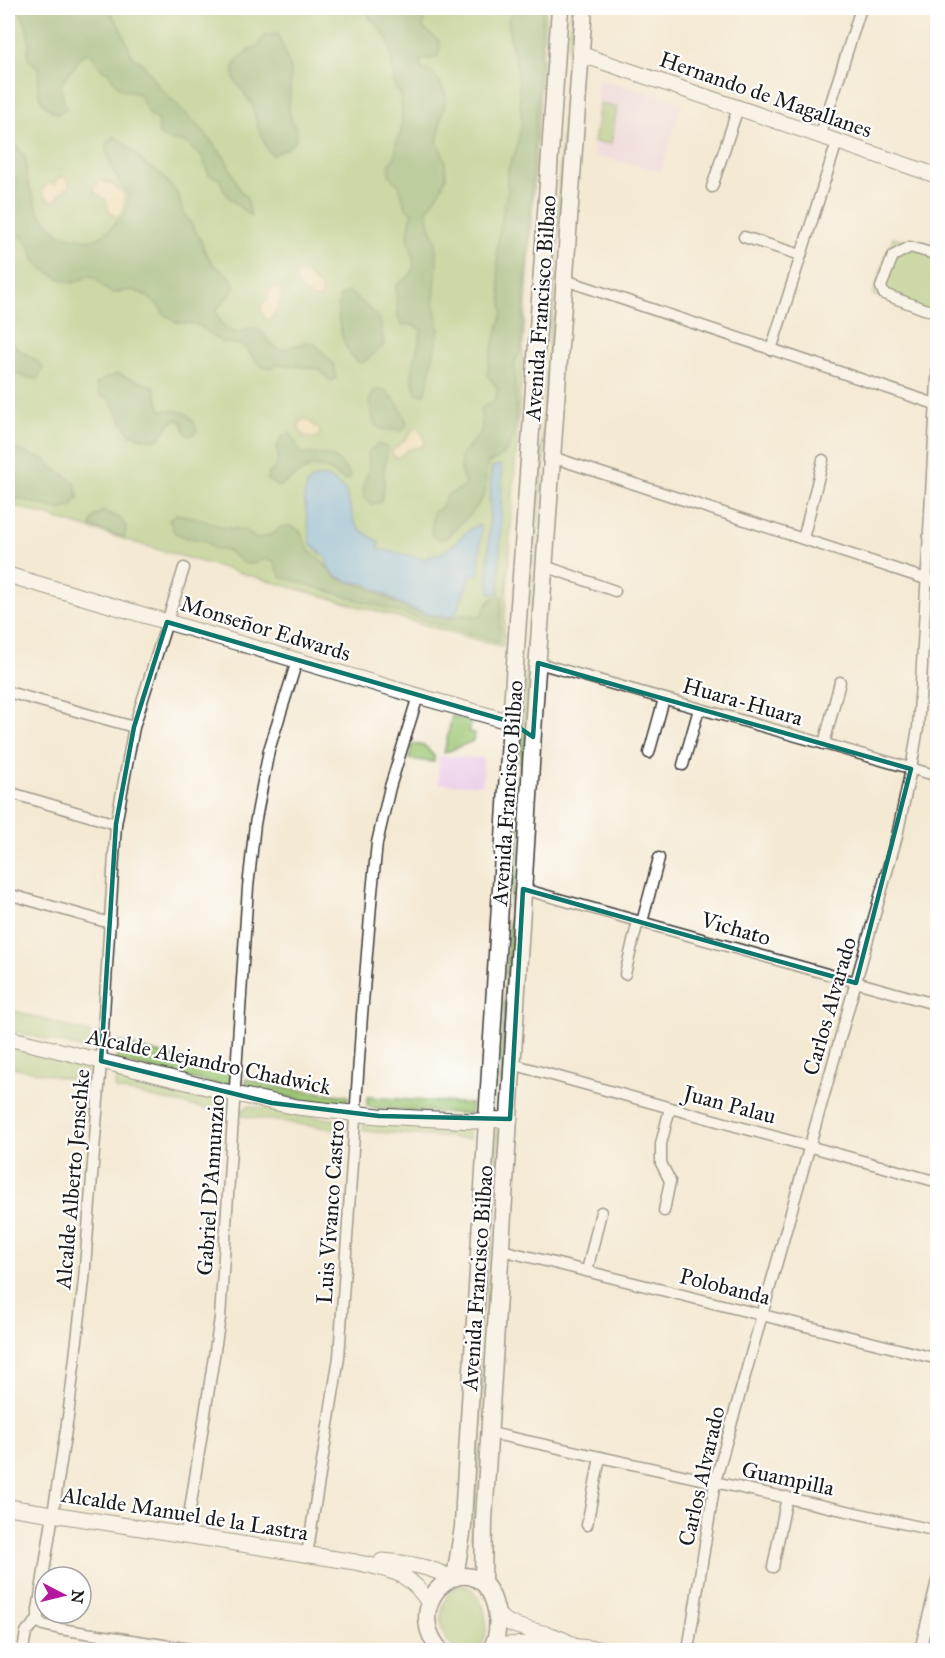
<svg xmlns="http://www.w3.org/2000/svg" width="945" height="1658" viewBox="0 0 945 1658" font-family="'IM FELL Great Primer',serif">
	<style>
		.built { fill: #ecd1e9 }
		.green { fill: #9bc571; stroke: #5c7046; stroke-width: 1.5 }
		.forest { fill: #7caa63; stroke: #4c6340; stroke-width: 1.5 }
		.sand { fill: #eeda9e; stroke: #857b5d; stroke-width: 1.5 }
		.water { fill: #6cb1e2; stroke: #44667f; stroke-width: 1.5 }
		.lines { fill: none; stroke-linecap: round; stroke-linejoin: round }
		.street-casing { stroke: #3c3b37; stroke-width: 13 }
		.secondary-casing { stroke: #3c3b37; stroke-width: 17 }
		.primary-casing { stroke: #3c3b37; stroke-width: 19 }
		.street { stroke: #fff; stroke-width: 10 }
		.secondary { stroke: #fff; stroke-width: 15 }
		.primary { stroke: #fff; stroke-width: 16 }
		.marked { fill: none; stroke: #0f766e; stroke-width: 4.5; stroke-linejoin: round }
		.labels { text-anchor: middle; stroke-width: 4.5; stroke-linejoin: round; paint-order: stroke }
		.street-label { font-size: 22px; fill: #1c1c1c; stroke: #fff }
	</style>
	<rect width="100%" height="100%" fill="#fff"/>
	<filter id="ink" filterUnits="userSpaceOnUse"><feTurbulence type="fractalNoise" baseFrequency=".0167" numOctaves="2"/><feDisplacementMap in="SourceGraphic" scale="12" xChannelSelector="R" yChannelSelector="G"/><feConvolveMatrix kernelMatrix="1 2 1 2 8 2 1 2 1" color-interpolation-filters="sRGB"/></filter>
	<filter id="wash" filterUnits="userSpaceOnUse"><feTurbulence type="fractalNoise" baseFrequency=".008" numOctaves="4" result="noise"/><feDisplacementMap in="SourceGraphic" scale="24" xChannelSelector="R" yChannelSelector="G"/><feGaussianBlur stdDeviation="1.35" result="paint"/><feColorMatrix in="noise" values="0 0 0 0 0 0 0 0 0 0 0 0 0 0 0 0 0 1.4 0 .05"/><feComposite in="paint" operator="in"/></filter>
	<g filter="url(#wash)">
		<rect width="100%" height="100%" fill="#f4e9d3"/>
		<!-- built -->
		<g class="built">
			<path d="M598 78 682 103 661 171 593 155Z"/>
			<path d="M439 756 484 758 482 785 438 784Z"/>
		</g>
		<!-- green -->
		<g class="green">
			<path d="M8 8H546L503 647 163 551 8 504Z"/>
			<path d="M571 8H575L553 323 474 1539 471 1538 512 882Z"/>
			<path d="M600 104 617 107 611 144 594 142Z"/>
			<path d="M893 237 937 250 933 314 873 295Z"/>
			<path d="M452 716 471 721 469 732 474 733 473 741 444 753Z"/>
			<path d="M412 744 425 746 434 756V762L409 759Z"/>
			<path d="M8 1009 90 1033 88 1050 8 1030Z"/>
			<path d="M118 1042 232 1074 230 1082 224 1086 116 1061Z"/>
			<path d="M8 1045 88 1067 86 1083 8 1066Z"/>
			<path d="M116 1074 226 1101 228 1106V1114L115 1089Z"/>
			<path d="M246 1079 282 1088 348 1096 347 1105 338 1106 249 1090 245 1086Z"/>
			<path d="M367 1097 471 1104 470 1114 371 1108 367 1105Z"/>
			<path d="M248 1106 344 1121 346 1124V1131L241 1116 243 1110Z"/>
			<path d="M371 1122 469 1128V1139L363 1131V1126Z"/>
			<path d="M463 1585C469 1588 475 1590 478 1596 486 1609 491 1636 479 1647 474 1653 463 1650 456 1650 435 1635 438 1603 455 1586Z"/>
		</g>
		<!-- forest -->
		<g class="forest">
			<path d="M21 8H108L119 25 133 57 141 62 151 74 158 86 203 131 225 158 241 192 247 198 251 216C238 206 223 195 220 179L209 175 202 156 194 151 188 143 168 140 159 134 158 121 148 113 140 94 123 90 117 85 108 72 101 69 90 52 80 56C70 82 53 72 66 108L58 114C36 104 37 91 39 69L28 58C28 50 30 40 28 32 27 23 20 17 21 8Z"/>
			<path d="M366 8H425L423 28 439 41 440 48 437 57 420 61 422 70 431 71 440 82 446 96 437 142 445 160 446 177 439 193 427 210 430 226 436 241 437 263 434 300 439 329 425 395 417 394C404 363 420 356 421 329L412 325H402L398 316 396 285C400 282 404 280 408 277 419 268 411 251 409 240 407 231 411 221 412 212L406 208 399 185 393 180 389 173 390 163 395 157 397 140 401 131 402 108 400 92 395 89 391 55 388 40 377 24 371 20Z"/>
			<path d="M513 8H543L521 350C512 363 515 371 515 386 517 404 517 440 504 454 500 458 494 461 488 463 484 473 487 482 485 492 480 508 458 525 447 537L440 540 431 534 433 512 440 509 447 495 464 487 465 484 461 471V455C477 436 487 436 480 409L495 400 498 389 487 375 490 356 503 312 498 271 497 248 504 206 508 192 507 180 508 169 516 150 522 123 517 68 510 38 508 20Z"/>
			<path d="M278 34 291 70 289 111 292 122 297 129 296 139 289 147 273 155 268 151 258 127 252 104 234 79V68L237 61 244 54 259 45 264 36Z"/>
			<path d="M8 133 12 144 18 148 25 157 27 180 39 213 60 235 89 240 97 239 110 229 126 212 128 194 113 171 106 149 107 143 113 136 123 142 136 154 143 163 162 175 178 195 183 212 199 236 205 252 214 265 230 277 235 286 232 292 216 310C218 320 225 333 238 332 246 331 253 325 261 331 264 333 264 335 266 339 270 344 275 347 281 350L307 342 315 344 334 365 336 378 331 381 319 369 279 364 270 368 261 366 242 345 221 342 203 328 196 324 176 322 164 314 159 306 145 295 133 290 113 293 105 289 96 278 89 276 73 283 58 278 41 267 34 259 29 244 23 238 8 225V198C19 192 18 178 8 170Z"/>
			<path d="M348 292 354 295 380 319 384 345C375 351 372 358 361 363 343 356 334 313 340 296Z"/>
			<path d="M8 338 19 350 37 361 43 368 38 379 25 377 8 370Z"/>
			<path d="M118 374 154 387 161 410C180 410 191 410 197 431L193 435H187L184 430 183 423 177 419 170 423 159 439H147L130 434 108 397 100 396 96 384 108 377Z"/>
			<path d="M383 389C396 399 402 409 407 424L402 431 382 429 375 425 369 401 374 391Z"/>
			<path d="M290 433 301 453C308 455 313 453 321 454 336 454 345 466 351 478L345 480C338 476 331 470 323 468 306 462 292 480 279 487L267 480 269 473 276 467 278 456 277 447 282 436Z"/>
			<path d="M378 444 388 448 384 470V490L381 502 372 504 364 498C362 485 364 483 368 473 370 467 368 458 368 452Z"/>
			<path d="M18 450 45 460 54 469 75 482 78 498 72 506 61 510 8 496V452Z"/>
			<path d="M104 511 121 519 126 527 124 537 91 527C91 518 96 515 104 511Z"/>
			<path d="M176 514 197 518 225 528 244 529 256 539 273 534 281 527 290 526 299 530 302 535 309 551 319 558 335 577 366 587 407 609 433 617 449 618 463 615 481 616C489 604 486 598 502 596L499 642 281 577 274 562 265 559 252 564 243 563 228 551 215 549 204 540 187 538 175 533 169 520Z"/>
		</g>
		<!-- sand -->
		<g class="sand">
			<path d="M61 177H64L69 181V187L61 192 56 201C49 200 46 199 42 192L45 186 50 182 55 185 56 180Z"/>
			<path d="M101 181 112 184 124 194C125 204 125 211 117 217L109 212 106 200 94 192 95 186Z"/>
			<path d="M301 273H307L312 280 321 288 322 295 319 299C308 297 294 287 296 275Z"/>
			<path d="M272 287 280 288C285 298 277 313 269 319L264 318 261 307 263 303 268 301 269 298 267 293Z"/>
			<path d="M305 418 319 429 320 435C309 443 298 435 299 423Z"/>
			<path d="M414 428H418L423 435 425 442 421 447 409 449 397 458 392 454 393 450 407 438Z"/>
		</g>
		<!-- water -->
		<g class="water">
			<path d="M498 465 501 466 502 475 499 593 490 594 488 575 491 468Z"/>
			<path d="M319 477H328L345 490 355 524 362 531 379 542 378 549 426 559 428 556C450 556 460 533 478 525L481 527 479 574H471L455 615 447 617 435 615 408 608 366 584 347 581 334 574 328 567 326 558 311 544 304 498 307 485 313 479Z"/>
		</g>
	</g>
	<g filter="url(#ink)">
		<g class="lines">
			<defs>
				<g id="street">
					<path d="M820 137 861 8"/>
					<path d="M712 187 738 108"/>
					<path d="M744 237 801 255"/>
					<path d="M938 255 910 247 893 256 881 287 884 294 924 309 938 312"/>
					<path d="M565 280 938 405"/>
					<path d="M771 350 837 142"/>
					<path d="M552 457 938 583"/>
					<path d="M803 539 823 460"/>
					<path d="M545 566 615 591"/>
					<path d="M538 663 938 776"/>
					<path d="M8 692 134 727"/>
					<path d="M824 744 840 682"/>
					<path d="M649 753 664 699"/>
					<path d="M683 765 699 709"/>
					<path d="M8 792 116 824"/>
					<path d="M523 889 938 1005"/>
					<path d="M8 894 110 923"/>
					<path d="M642 922 659 858"/>
					<path d="M625 974 638 921"/>
					<path d="M512 1064 938 1182"/>
					<path d="M664 1211 670 1181 661 1163V1144L670 1108"/>
					<path d="M502 1250 938 1359"/>
					<path d="M587 1271 601 1212"/>
					<path d="M490 1433 938 1531"/>
					<path d="M587 1525 600 1457"/>
					<path d="M186 1535 220 1318 248 887 255 824 269 750 297 661"/>
					<path d="M307 1555 339 1357 362 1015 372 892 377 843 390 787 418 696"/>
					<path d="M773 1567 787 1497"/>
					<path d="M38 1620 43 1625 60 1629 196 1650"/>
					<path d="M23 1650 26 1632 38 1620V1610L68 1417 84 1280 101 1061 116 824 134 727 184 568"/>
					<path d="M688 1650 715 1482 897 836 911 769 918 728 921 683 938 362"/>
					<path d="M920 1650 938 1577"/>
				</g>
				<g id="secondary">
					<path d="M580 54 938 176"/>
					<path d="M8 575 418 696 511 722"/>
					<path d="M8 1038 235 1094 297 1107 379 1116 475 1121 510 1119"/>
					<path d="M8 1507 355 1562C391 1570 410 1571 430 1605"/>
					<path d="M382 1561C406 1563 430 1566 451 1578"/>
					<path d="M497 1615C518 1633 547 1629 571 1644"/>
					<path d="M494 1646C530 1642 569 1645 605 1650"/>
				</g>
				<g id="primary">
					<path d="M455 1577 463 1527 464 1503 511 722 560 8"/>
					<path d="M483 1582 484 1520 536 684 584 8"/>
					<path d="M440 1650C395 1596 481 1537 496 1610 499 1623 498 1639 490 1650"/>
				</g>
			</defs>
			<!-- street casing -->
			<use href="#street" class="street-casing"/>
			<!-- secondary casing -->
			<use href="#secondary" class="secondary-casing"/>
			<!-- primary casing -->
			<use href="#primary" class="primary-casing"/>
			<!-- street -->
			<use href="#street" class="street"/>
			<!-- secondary -->
			<use href="#secondary" class="secondary"/>
			<!-- primary -->
			<use href="#primary" class="primary"/>
		</g>
	</g>
	<!-- marked area -->
	<path d="M0 0H945V1658H0ZM167 622 511 722 533 737 538 663 911 769 856 983 523 889 510 1119 379 1116 272 1103 101 1061 116 824 134 727Z" fill="#f4e9d3" fill-opacity=".55" fill-rule="evenodd"/>
	<path class="marked" d="M167 622 511 722 533 737 538 663 911 769 856 983 523 889 510 1119 379 1116 272 1103 101 1061 116 824 134 727Z"/>
	<g class="labels">
		<!-- street labels -->
		<g class="street-label">
			<text transform="translate(766 94) rotate(19)" y="8">Hernando de Magallanes</text>
			<text transform="translate(540 308) rotate(-86)" y="8">Avenida Francisco Bilbao</text>
			<text transform="translate(266 628) rotate(17)" y="8">Monseñor Edwards</text>
			<text transform="translate(743 701) rotate(16)" y="8">Huara-Huara</text>
			<text transform="translate(507 793) rotate(-86)" y="8">Avenida Francisco Bilbao</text>
			<text transform="translate(736 928) rotate(16)" y="8">Vichato</text>
			<text transform="translate(829 1006) rotate(-74)" y="8">Carlos Alvarado</text>
			<text transform="translate(209 1061) rotate(12)" y="8">Alcalde Alejandro Chadwick</text>
			<text transform="translate(730 1104) rotate(15)" y="8">Juan Palau</text>
			<text transform="translate(72 1179) rotate(-85)" y="8">Alcalde Alberto Jenschke</text>
			<text transform="translate(210 1185) rotate(-86)" y="8">Gabriel D'Annunzio</text>
			<text transform="translate(330 1212) rotate(-86)" y="8">Luis Vivanco Castro</text>
			<text transform="translate(477 1278) rotate(-86)" y="8">Avenida Francisco Bilbao</text>
			<text transform="translate(725 1286) rotate(14)" y="8">Polobanda</text>
			<text transform="translate(701 1476) rotate(-77)" y="8">Carlos Alvarado</text>
			<text transform="translate(788 1478) rotate(12)" y="8">Guampilla</text>
			<text transform="translate(185 1513) rotate(9)" y="8">Alcalde Manuel de la Lastra</text>
		</g>
	</g>
	<!-- margin -->
	<rect width="945" height="1658" fill="none" stroke="#fff" stroke-width="30"/>
	<!-- north arrow -->
	<g transform="translate(63 1595) rotate(97)"><circle r="28" fill="#ffffff" stroke="#a4a4a4" stroke-width="1.5"/>
	<path d="M0-4.5L10 22L0 15L-10 22Z" fill="#b5179e"/>
	<text y="-9" font-size="16" font-weight="bold" text-anchor="middle" fill="#1c1c1c">N</text>
	</g>
</svg>
